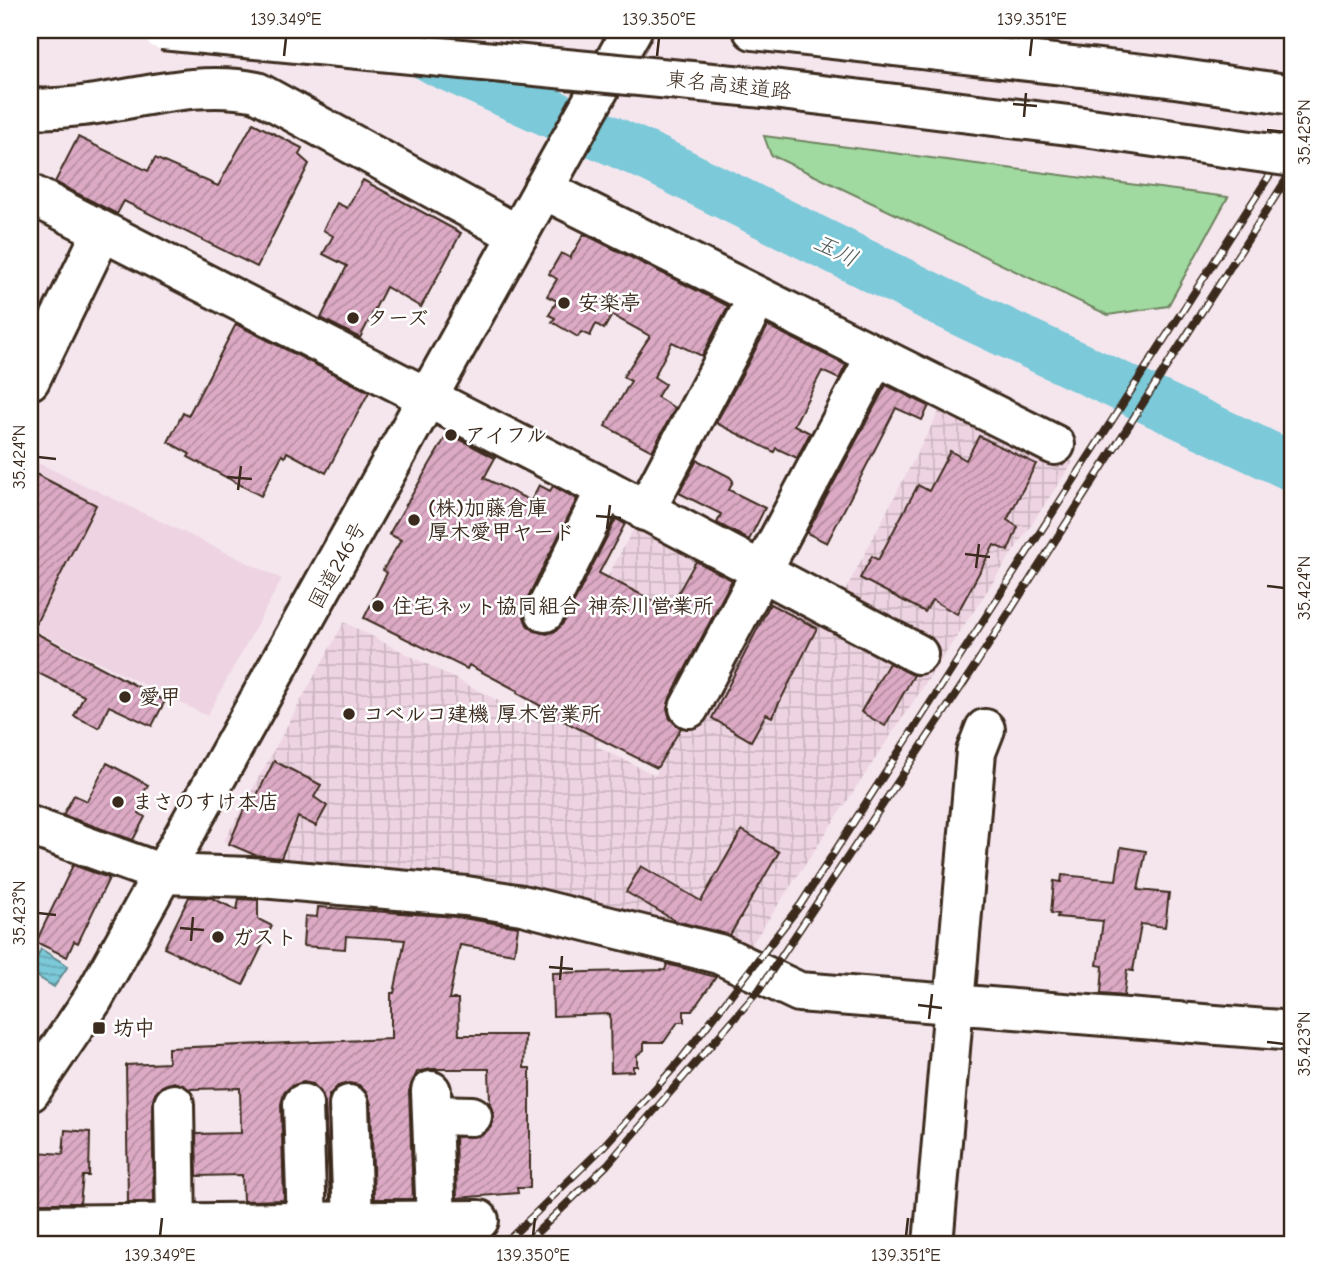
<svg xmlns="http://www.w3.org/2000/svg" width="1323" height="1274" viewBox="0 0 1323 1274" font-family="'Comic Neue','Klee One',sans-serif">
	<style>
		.built { fill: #eed4e2 }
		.industrial { fill: url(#industrial-grid) }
		.green { fill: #a0daa0; stroke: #6e825f; stroke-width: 2 }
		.water { fill: url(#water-rules); stroke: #61898e; stroke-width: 2 }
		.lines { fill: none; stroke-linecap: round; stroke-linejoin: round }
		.river { stroke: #7bc9d9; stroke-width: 49 }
		.building { fill: url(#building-hatch); stroke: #3b2a1e; stroke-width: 2 }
		.minor-casing { stroke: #3b2a1e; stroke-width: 44 }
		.highway-casing { stroke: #3b2a1e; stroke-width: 44 }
		.minor { stroke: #fff; stroke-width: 38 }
		.highway { stroke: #fff; stroke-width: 38 }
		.rail-casing { stroke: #3b2a1e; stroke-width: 8 }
		.rail { stroke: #fff; stroke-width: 5; stroke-dasharray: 16; stroke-linecap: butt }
		.highway-bridge-casing { stroke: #3b2a1e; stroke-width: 44; stroke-linecap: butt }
		.highway-bridge { stroke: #fff; stroke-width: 38 }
		.ticks { fill: none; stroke: #3b2a1e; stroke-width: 2.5 }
		.poi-dot { fill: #3b2a1e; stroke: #fff; stroke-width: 2.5 }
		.labels { text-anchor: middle; stroke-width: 5; stroke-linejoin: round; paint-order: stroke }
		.street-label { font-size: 21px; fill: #3b2a1e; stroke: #fff }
		.poi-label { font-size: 21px; font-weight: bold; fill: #3b2a1e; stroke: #fff; text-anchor: start }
		.water-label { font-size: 23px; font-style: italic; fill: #4e5a56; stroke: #fff }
		.neatline { fill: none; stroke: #3b2a1e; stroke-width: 2.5 }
		.ticks-label { font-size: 18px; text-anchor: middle; fill: #3b2a1e }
	</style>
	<defs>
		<pattern id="industrial-grid" width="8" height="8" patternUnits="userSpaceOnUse" patternTransform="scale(1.75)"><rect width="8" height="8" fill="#eed4e2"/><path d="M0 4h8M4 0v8" fill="none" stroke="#cdb6c1"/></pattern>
		<pattern id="water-rules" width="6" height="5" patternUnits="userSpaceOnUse" patternTransform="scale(1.75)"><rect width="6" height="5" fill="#7bc9d9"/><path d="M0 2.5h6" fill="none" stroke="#66a3af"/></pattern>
		<pattern id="building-hatch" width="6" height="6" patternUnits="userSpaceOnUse" patternTransform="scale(1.75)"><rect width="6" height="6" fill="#ddaac5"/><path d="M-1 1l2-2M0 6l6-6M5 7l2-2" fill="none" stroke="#b48b9f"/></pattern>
	</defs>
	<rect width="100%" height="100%" fill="#f5e6ee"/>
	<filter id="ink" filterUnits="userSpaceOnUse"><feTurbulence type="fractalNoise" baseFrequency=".0143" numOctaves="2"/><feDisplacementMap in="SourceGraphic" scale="14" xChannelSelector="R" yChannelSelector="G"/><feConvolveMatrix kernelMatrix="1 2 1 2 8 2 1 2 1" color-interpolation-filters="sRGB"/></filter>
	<g filter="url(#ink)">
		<!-- built -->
		<path class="built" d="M30 459 282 579 207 716 30 628Z"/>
		<!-- industrial -->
		<path class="industrial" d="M946 398 1073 462 748 950 290 867 224 841 344 622 532 718 638 520 699 551 596 746 655 775 762 581 832 616Z"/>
		<!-- green -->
		<path class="green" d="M764 136 1228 197 1168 306 1108 315 771 155Z"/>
		<!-- water -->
		<path class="water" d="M41 949 68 966 54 987 30 972Z"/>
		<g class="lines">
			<!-- river -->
			<path class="river" d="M381 30 442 64 655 160 968 315 1293 467"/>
		</g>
		<!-- building -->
		<g class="building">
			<path d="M253 123 302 148 299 155 309 164 257 267 124 201 117 214 55 182 78 137 148 171 155 158 218 186Z"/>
			<path d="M363 180 461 233 421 307 386 287 360 338 321 318 347 266 323 254 333 236 323 230 337 203 347 208Z"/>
			<path d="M584 234 728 306 702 356 672 342 654 377 665 384 657 397 675 408 652 451 605 426 631 381 623 377 650 336 612 315 604 329 596 324 590 336 581 332 578 337 552 322 555 318 549 315 557 301 547 296 557 279 549 274 561 253 570 258Z"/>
			<path d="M236 324 369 392 326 473 287 452 285 457 282 455 261 496 188 457 190 454 168 442 183 413 188 416Z"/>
			<path d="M768 326 846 365 839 379 822 371 794 425 810 433 797 458 776 448 774 452 716 423Z"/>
			<path d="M886 385 929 406 922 420 896 408 827 543 807 533Z"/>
			<path d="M448 433 495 458 484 478 531 501 539 485 550 491 553 486 577 499 525 603 523 614 527 625 535 631 547 634 556 631 564 622 616 519 625 524 599 573 669 609 696 561 732 580 670 698 667 708 670 719 681 728 657 768 540 709 541 706 517 693 518 691 469 665 467 669 364 618 387 573 383 570 401 540 389 534Z"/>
			<path d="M979 436 1036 464 1007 520 1018 527 1008 551 994 545 957 614 932 600 925 612 860 578 872 556 878 560 918 485 929 491 950 451 966 460Z"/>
			<path d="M697 460 730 477 733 481 729 490 765 508 749 540 717 523 721 514 679 493Z"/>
			<path d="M30 471 96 505 32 631 165 701 152 726 109 706 99 728 74 716 84 696 30 669Z"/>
			<path d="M770 604 817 628 772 717 766 714 751 741 712 718Z"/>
			<path d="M889 663 914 675 885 726 861 712Z"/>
			<path d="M274 761 321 785 314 797 327 806 316 826 298 817 281 858 255 855 229 844 245 807 250 809Z"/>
			<path d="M107 763 148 785 143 794 148 796 139 813 145 817 133 840 63 815 74 795 87 801Z"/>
			<path d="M742 830 779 852 730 935 676 921 626 892 641 866 701 901Z"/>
			<path d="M1121 847 1146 851 1138 890 1169 893 1165 927 1141 924 1133 971 1127 970 1124 996 1101 994 1103 966 1097 965 1103 921 1057 917 1058 914 1051 913 1054 881 1061 882 1062 875 1116 880Z"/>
			<path d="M73 865 109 878 78 943 74 941 67 957 36 942Z"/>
			<path d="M189 897 212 898 237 910 239 899 258 900V919L272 926 243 985 164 948Z"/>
			<path d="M318 907 456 917 518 927 514 954 460 945 449 999H458L459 1035H525L524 1068H530V1188H517L518 1193 457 1198 455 1137 482 1135 491 1127 494 1116 490 1104 489 1069H431L417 1072 409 1091 413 1199H374L371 1104 367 1093 359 1085 349 1083 338 1086 329 1095 330 1200 325 1103 321 1092 313 1084 303 1082 291 1086 284 1093 281 1104 284 1200 243 1201 242 1175 197 1176 196 1134 241 1133 240 1088 189 1089 174 1082 162 1086 155 1094 152 1104 154 1202H128L126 1065 168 1063V1048L391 1039V993H394L405 940 346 936 345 949 303 946 305 916 317 917Z"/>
			<path d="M667 964 716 977 692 1011H684V1022H678L664 1042H644V1050L637 1055V1066H633V1071L611 1072 610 1014 553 1016 552 973 665 970Z"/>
			<path d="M65 1130 90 1132 89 1176H83L80 1203H30V1165H36L37 1152 63 1154Z"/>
			<path d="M418 1243V1244H313H315Z"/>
		</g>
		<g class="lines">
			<defs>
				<g id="minor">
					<path d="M30 108C106 113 180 76 257 92L518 235"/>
					<path d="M543 189 1055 445"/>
					<path d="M30 194 606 489 918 654"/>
					<path d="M30 380 102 232"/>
					<path d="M645 511 758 297"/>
					<path d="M545 612 606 489"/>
					<path d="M689 708 876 356"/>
					<path d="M30 826 163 874 250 877 466 896 522 905 719 954 799 992 1293 1031"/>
					<path d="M431 1091 436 1221"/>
					<path d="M174 1104 176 1226"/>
					<path d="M303 1104 307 1224"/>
					<path d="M349 1105 353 1222"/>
					<path d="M433 1115 472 1116"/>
					<path d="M30 1225 479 1220"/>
					<path d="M933 1244 976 752 985 729"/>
				</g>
				<g id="highway">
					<path d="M753 30 1161 76 1293 95"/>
					<path d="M30 1092 93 999 632 30"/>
				</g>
			</defs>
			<!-- minor casing -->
			<use href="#minor" class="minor-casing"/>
			<!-- highway casing -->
			<use href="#highway" class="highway-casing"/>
			<!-- minor -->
			<use href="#minor" class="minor"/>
			<!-- highway -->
			<use href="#highway" class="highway"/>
			<defs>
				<g id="rail">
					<path d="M504 1244 601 1149 679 1062 801 904 1293 139"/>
					<path d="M525 1244 607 1165 759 990 971 672 1293 169"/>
				</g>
			</defs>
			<!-- rail casing -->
			<use href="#rail" class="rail-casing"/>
			<!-- rail -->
			<use href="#rail" class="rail"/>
			<defs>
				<path id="highway-bridge" d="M162 30 764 88 1077 126 1293 157"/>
			</defs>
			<!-- highway-bridge casing -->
			<use href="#highway-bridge" class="highway-bridge-casing"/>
			<!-- highway-bridge -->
			<use href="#highway-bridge" class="highway-bridge"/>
		</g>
	</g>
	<!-- ticks -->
	<path class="ticks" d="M284 56 286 38M657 56 659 38M1030 56 1032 38M1013 104 1037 106M1024 117 1026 93M1267 130 1284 132M38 457 56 459M227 477 252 479M238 490 241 466M596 516 621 518M607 529 610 505M965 554 990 557M976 568 979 544M1267 586 1284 588M38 913 56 915M180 928 204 930M191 941 193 917M549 967 573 969M560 980 562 956M918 1005 942 1008M929 1019 932 994M1267 1042 1284 1044M160 1236 162 1218M533 1236 535 1218M906 1236 908 1218"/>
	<!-- markers -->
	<g class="poi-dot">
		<circle cx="564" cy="303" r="7"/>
		<circle cx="353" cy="318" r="7"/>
		<circle cx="451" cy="435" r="7"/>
		<circle cx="414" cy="520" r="7"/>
		<circle cx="378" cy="606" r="7"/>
		<circle cx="125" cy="697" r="7"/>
		<circle cx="349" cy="714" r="7"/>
		<circle cx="118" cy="802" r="7"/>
		<circle cx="218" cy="937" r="7"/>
		<rect x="92" y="1021" width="14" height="14" rx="3.5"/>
	</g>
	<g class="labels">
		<!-- street labels -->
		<g class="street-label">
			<text transform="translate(729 85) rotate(6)" y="7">東名高速道路</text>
			<text transform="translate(337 565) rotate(-61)" y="7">国道246号</text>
		</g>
		<!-- poi labels -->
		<g class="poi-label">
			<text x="578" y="310">安楽亭</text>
			<text x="367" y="325">ターズ</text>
			<text x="465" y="442">アイフル</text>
			<text x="428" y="515">(株)加藤倉庫<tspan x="428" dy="24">厚木愛甲ヤード</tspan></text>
			<text x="392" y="613">住宅ネット協同組合 神奈川営業所</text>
			<text x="139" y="704">愛甲</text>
			<text x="363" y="721">コベルコ建機 厚木営業所</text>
			<text x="132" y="809">まさのすけ本店</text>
			<text x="232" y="944">ガスト</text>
			<text x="113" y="1035">坊中</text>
		</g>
		<!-- water labels -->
		<g class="water-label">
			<text transform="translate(836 250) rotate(26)" y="8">玉川</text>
		</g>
	</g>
	<!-- margin -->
	<rect width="1323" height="1274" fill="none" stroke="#fff" stroke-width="77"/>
	<rect x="38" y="38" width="1246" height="1198" class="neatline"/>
	<g class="ticks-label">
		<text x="286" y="25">139.349°E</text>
		<text x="659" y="25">139.350°E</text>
		<text x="1032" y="25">139.351°E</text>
		<text transform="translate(1304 132) rotate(-90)" y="6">35.425°N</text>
		<text transform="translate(19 457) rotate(-90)" y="6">35.424°N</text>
		<text transform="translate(1304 588) rotate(-90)" y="6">35.424°N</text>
		<text transform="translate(19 913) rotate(-90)" y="6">35.423°N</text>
		<text transform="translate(1304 1044) rotate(-90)" y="6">35.423°N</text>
		<text x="160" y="1261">139.349°E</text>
		<text x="533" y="1261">139.350°E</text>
		<text x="906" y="1261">139.351°E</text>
	</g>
</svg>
